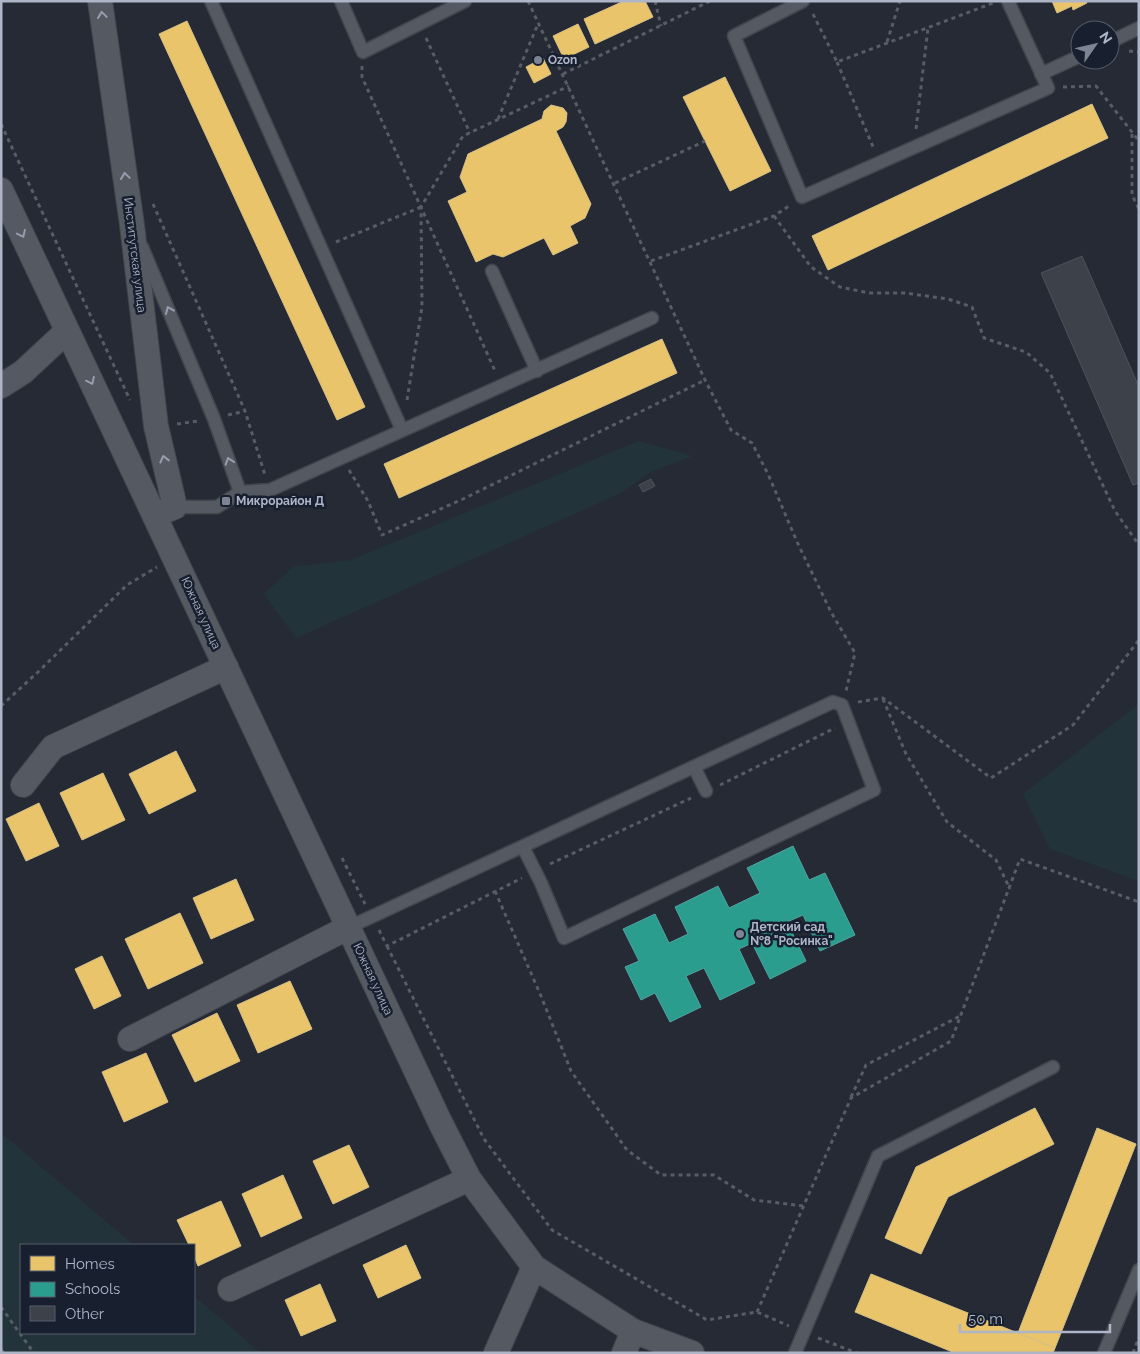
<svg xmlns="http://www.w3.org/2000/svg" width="1140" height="1354" viewBox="0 0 1140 1354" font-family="Raleway,sans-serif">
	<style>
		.green { fill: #22343a }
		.homes { fill: #e9c46a; stroke: #d7c086 }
		.schools { fill: #2a9d8f; stroke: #51a4a0 }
		.building { fill: #3d414a; stroke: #4c525c }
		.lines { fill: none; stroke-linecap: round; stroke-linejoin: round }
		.lane-casing { stroke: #41454c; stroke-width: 15 }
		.street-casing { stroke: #41454c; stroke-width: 26 }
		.path { stroke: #575c65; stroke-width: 3; stroke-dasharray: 4 4; stroke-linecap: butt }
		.lane { stroke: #545962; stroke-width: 12 }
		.street { stroke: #545962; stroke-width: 24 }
		.oneway { stroke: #979eae }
		.poi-dot { fill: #7d8494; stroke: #18202f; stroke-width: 2 }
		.labels { text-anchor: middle; stroke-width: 5; stroke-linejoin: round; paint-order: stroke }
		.poi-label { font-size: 12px; font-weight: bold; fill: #adb5c7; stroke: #18202f; text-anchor: start }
		.street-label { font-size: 12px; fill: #adb5c7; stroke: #18202f }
	</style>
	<rect width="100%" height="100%" fill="#252a34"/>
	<!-- green -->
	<g class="green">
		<path d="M639 441 693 456 651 472 619 494 296 638 264 594 293 567 351 560Z"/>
		<path d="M1139 704V881L1050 849 1023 794Z"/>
		<path d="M1 1133 134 1245H21V1333H194V1296L261 1353H1Z"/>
	</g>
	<!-- homes -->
	<g class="homes">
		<path d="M624 1H645L653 17 595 44 584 19Z"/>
		<path d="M1052 1H1086L1087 3 1073 10 1072 6 1057 13Z"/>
		<path d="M187 21 365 407 337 420 159 34Z"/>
		<path d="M578 24 589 47 564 59 553 36Z"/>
		<path d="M543 58 551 74 534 83 526 67Z"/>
		<path d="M725 77 771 171 730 191 683 97Z"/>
		<path d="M1092 104 1108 138 828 270 812 236Z"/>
		<path d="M551 105 563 108 567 113 566 122 563 127 556 131 591 204 585 218 570 226 578 243 553 255 544 238 503 257 493 254 476 262 448 201 467 192 460 177 468 154 542 119 544 111Z"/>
		<path d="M662 339 677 373 399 498 384 464Z"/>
		<path d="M176 751 196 791 149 814 129 774Z"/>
		<path d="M103 773 125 820 82 840 60 793Z"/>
		<path d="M39 803 59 846 26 861 6 819Z"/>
		<path d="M236 879 254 920 211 939 193 898Z"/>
		<path d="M180 913 203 963 148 989 125 939Z"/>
		<path d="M102 956 121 996 94 1009 75 969Z"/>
		<path d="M290 981 312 1029 258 1053 237 1005Z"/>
		<path d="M217 1013 240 1061 195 1082 172 1035Z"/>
		<path d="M146 1053 168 1102 124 1122 102 1072Z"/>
		<path d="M1035 1108 1054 1144 948 1197 921 1254 885 1238 916 1167Z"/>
		<path d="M1097 1128 1136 1144 1055 1348 1018 1333Z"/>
		<path d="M349 1145 369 1187 333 1204 313 1161Z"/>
		<path d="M283 1175 302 1218 261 1237 242 1194Z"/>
		<path d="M221 1201 241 1246 198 1266 194 1256V1245H189L177 1220Z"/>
		<path d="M406 1245 421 1278 378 1298 363 1265Z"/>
		<path d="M871 1274 1055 1348 1053 1353H955L855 1312Z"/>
		<path d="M320 1284 336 1321 301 1336 285 1300Z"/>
	</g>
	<!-- schools -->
	<path class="schools" d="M793 846 809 880 825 873 855 935 820 951 803 915 787 922 806 961 770 979 752 943 739 949 755 983 720 1000 704 968 686 976 701 1007 670 1022 655 993 641 1000 625 967 639 961 623 929 655 914 669 943 688 934 675 907 718 886 729 908 760 893 747 868Z"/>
	<!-- building -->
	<g class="building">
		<path d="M1082 256 1139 387V483L1133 485 1041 273Z"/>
		<path d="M651 479 655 486 643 492 639 485Z"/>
	</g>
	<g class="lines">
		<defs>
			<g id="lane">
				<path d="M211 1 402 430"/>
				<path d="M341 1 363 52 465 1"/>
				<path d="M803 1 734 36 802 197 1048 88 1008 1"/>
				<path d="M1110 42 1139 28"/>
				<path d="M1041 74 1080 56"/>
				<path d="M142 247 214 419 240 492 217 507H175"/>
				<path d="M492 271 537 371"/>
				<path d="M240 492 270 490 652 318"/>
				<path d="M694 767 706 791"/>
				<path d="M349 927 371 917 833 702 842 705 874 790 564 938 541 883 523 847"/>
				<path d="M795 1353 878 1156 1053 1067"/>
				<path d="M1104 1353 1139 1270"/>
			</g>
			<g id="street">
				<path d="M100 1 132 225 156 426 175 507 155 515"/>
				<path d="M1 190 440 1122 469 1179 534 1267 633 1331 692 1353"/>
				<path d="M1 386 23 372 67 331"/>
				<path d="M23 785 53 747 226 667"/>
				<path d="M130 1039 349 927"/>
				<path d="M230 1289 469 1179"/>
				<path d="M496 1353 534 1267"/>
				<path d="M624 1353 633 1331"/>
			</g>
		</defs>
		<!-- lane casing -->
		<use href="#lane" class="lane-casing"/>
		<!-- street casing -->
		<use href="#street" class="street-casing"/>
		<!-- path -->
		<g class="path">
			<path d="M528 1 705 380 731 430 752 443 768 474 798 544 831 612 855 653 846 691"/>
			<path d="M655 1 661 26"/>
			<path d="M813 14 837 62 993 3"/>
			<path d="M426 38 470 133"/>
			<path d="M887 42 900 1"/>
			<path d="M1129 51 1139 52"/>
			<path d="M837 62 874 149"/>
			<path d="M362 66V77L496 373"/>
			<path d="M563 74 710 1"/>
			<path d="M1063 87 1096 86 1139 141"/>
			<path d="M498 119 538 24"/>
			<path d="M1 124 130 400"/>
			<path d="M916 129 928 28"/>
			<path d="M1132 134V195L1139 209"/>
			<path d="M615 183 705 141"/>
			<path d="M153 204 245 411 265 475"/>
			<path d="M774 216 811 267 840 287 869 293H905L948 299 972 307 984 338 1026 352 1050 373 1115 511 1139 545"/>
			<path d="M336 242 421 207"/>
			<path d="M651 261 774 216 789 206"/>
			<path d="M407 400 422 307 421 207 463 136 569 86"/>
			<path d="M228 415 245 411"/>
			<path d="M177 424 198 421"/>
			<path d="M349 470 368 501 382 535 463 499 705 380"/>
			<path d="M883 699 906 754 947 822 996 860 1010 889"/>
			<path d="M858 702 883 698 991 778 1073 725 1139 640"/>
			<path d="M1 706 38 672 127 585 157 567"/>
			<path d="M720 785 835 728"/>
			<path d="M342 858 365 904"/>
			<path d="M550 864 691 798"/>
			<path d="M495 891 541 996 571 1071 627 1150 661 1175H714L754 1200 804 1206"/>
			<path d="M379 930 387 946 522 878"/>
			<path d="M387 946 484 1139 552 1230 707 1320 757 1312 789 1326"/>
			<path d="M851 1097 866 1065 960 1016"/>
			<path d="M1 1307 34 1353"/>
			<path d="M757 1312 851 1098 951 1041 1020 859 1139 902"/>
			<path d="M818 1338 857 1353"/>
			<path d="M1 1350 4 1353"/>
			<path d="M1133 1353 1139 1337"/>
		</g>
		<!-- lane -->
		<use href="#lane" class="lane"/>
		<!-- street -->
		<use href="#street" class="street"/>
	</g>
	<!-- one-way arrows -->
	<defs><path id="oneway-chevron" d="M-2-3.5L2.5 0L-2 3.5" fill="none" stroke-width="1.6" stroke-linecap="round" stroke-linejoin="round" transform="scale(1.25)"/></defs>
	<g class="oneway">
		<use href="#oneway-chevron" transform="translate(102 15) rotate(-98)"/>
		<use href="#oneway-chevron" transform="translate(125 176) rotate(-98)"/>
		<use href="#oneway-chevron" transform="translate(22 234) rotate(65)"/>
		<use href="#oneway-chevron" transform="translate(169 310) rotate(-113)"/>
		<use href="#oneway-chevron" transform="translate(91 381) rotate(64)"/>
		<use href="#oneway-chevron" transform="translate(164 459) rotate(-104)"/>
		<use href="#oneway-chevron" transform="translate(229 461) rotate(-109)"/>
	</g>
	<!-- markers -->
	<g class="poi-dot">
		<circle cx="538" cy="60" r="5"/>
		<rect x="221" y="496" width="10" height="10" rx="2.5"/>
		<circle cx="740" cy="934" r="5"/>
	</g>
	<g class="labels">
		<!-- poi labels -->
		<g class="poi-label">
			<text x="548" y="64">Ozon</text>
			<text x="236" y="505">Микрорайон Д</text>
			<text x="750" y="931">Детский сад<tspan x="750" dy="14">№8 "Росинка"</tspan></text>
		</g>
		<!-- street labels -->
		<g class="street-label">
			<text transform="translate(135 255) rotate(83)" y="4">Институтская улица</text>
			<text transform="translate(201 613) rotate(65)" y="4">Южная улица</text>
			<text transform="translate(373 979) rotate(65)" y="4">Южная улица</text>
		</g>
	</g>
	<!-- border -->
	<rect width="1140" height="1354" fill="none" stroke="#adb5c7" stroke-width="5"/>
	<!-- legend -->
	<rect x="20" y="1244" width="175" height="90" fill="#18202f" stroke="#545c6c"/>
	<rect x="30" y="1256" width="25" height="15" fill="#e9c46a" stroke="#545c6c"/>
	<text x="65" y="1269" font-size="15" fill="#adb5c7">Homes</text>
	<rect x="30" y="1282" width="25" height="15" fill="#2a9d8f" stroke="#545c6c"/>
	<text x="65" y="1294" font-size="15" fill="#adb5c7">Schools</text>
	<rect x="30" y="1306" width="25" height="15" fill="#3d414a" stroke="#545c6c"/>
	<text x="65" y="1319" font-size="15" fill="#adb5c7">Other</text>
	<!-- north arrow -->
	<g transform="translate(1095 45) rotate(56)"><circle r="24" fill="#18202f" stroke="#545c6c"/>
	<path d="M0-4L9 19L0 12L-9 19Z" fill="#7d8494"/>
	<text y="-8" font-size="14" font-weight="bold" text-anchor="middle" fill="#adb5c7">N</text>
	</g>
	<!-- scale -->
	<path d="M960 1324v8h150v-8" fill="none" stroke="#adb5c7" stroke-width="2.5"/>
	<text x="968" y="1324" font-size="15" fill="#adb5c7" stroke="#18202f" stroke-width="4" paint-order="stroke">50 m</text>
</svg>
